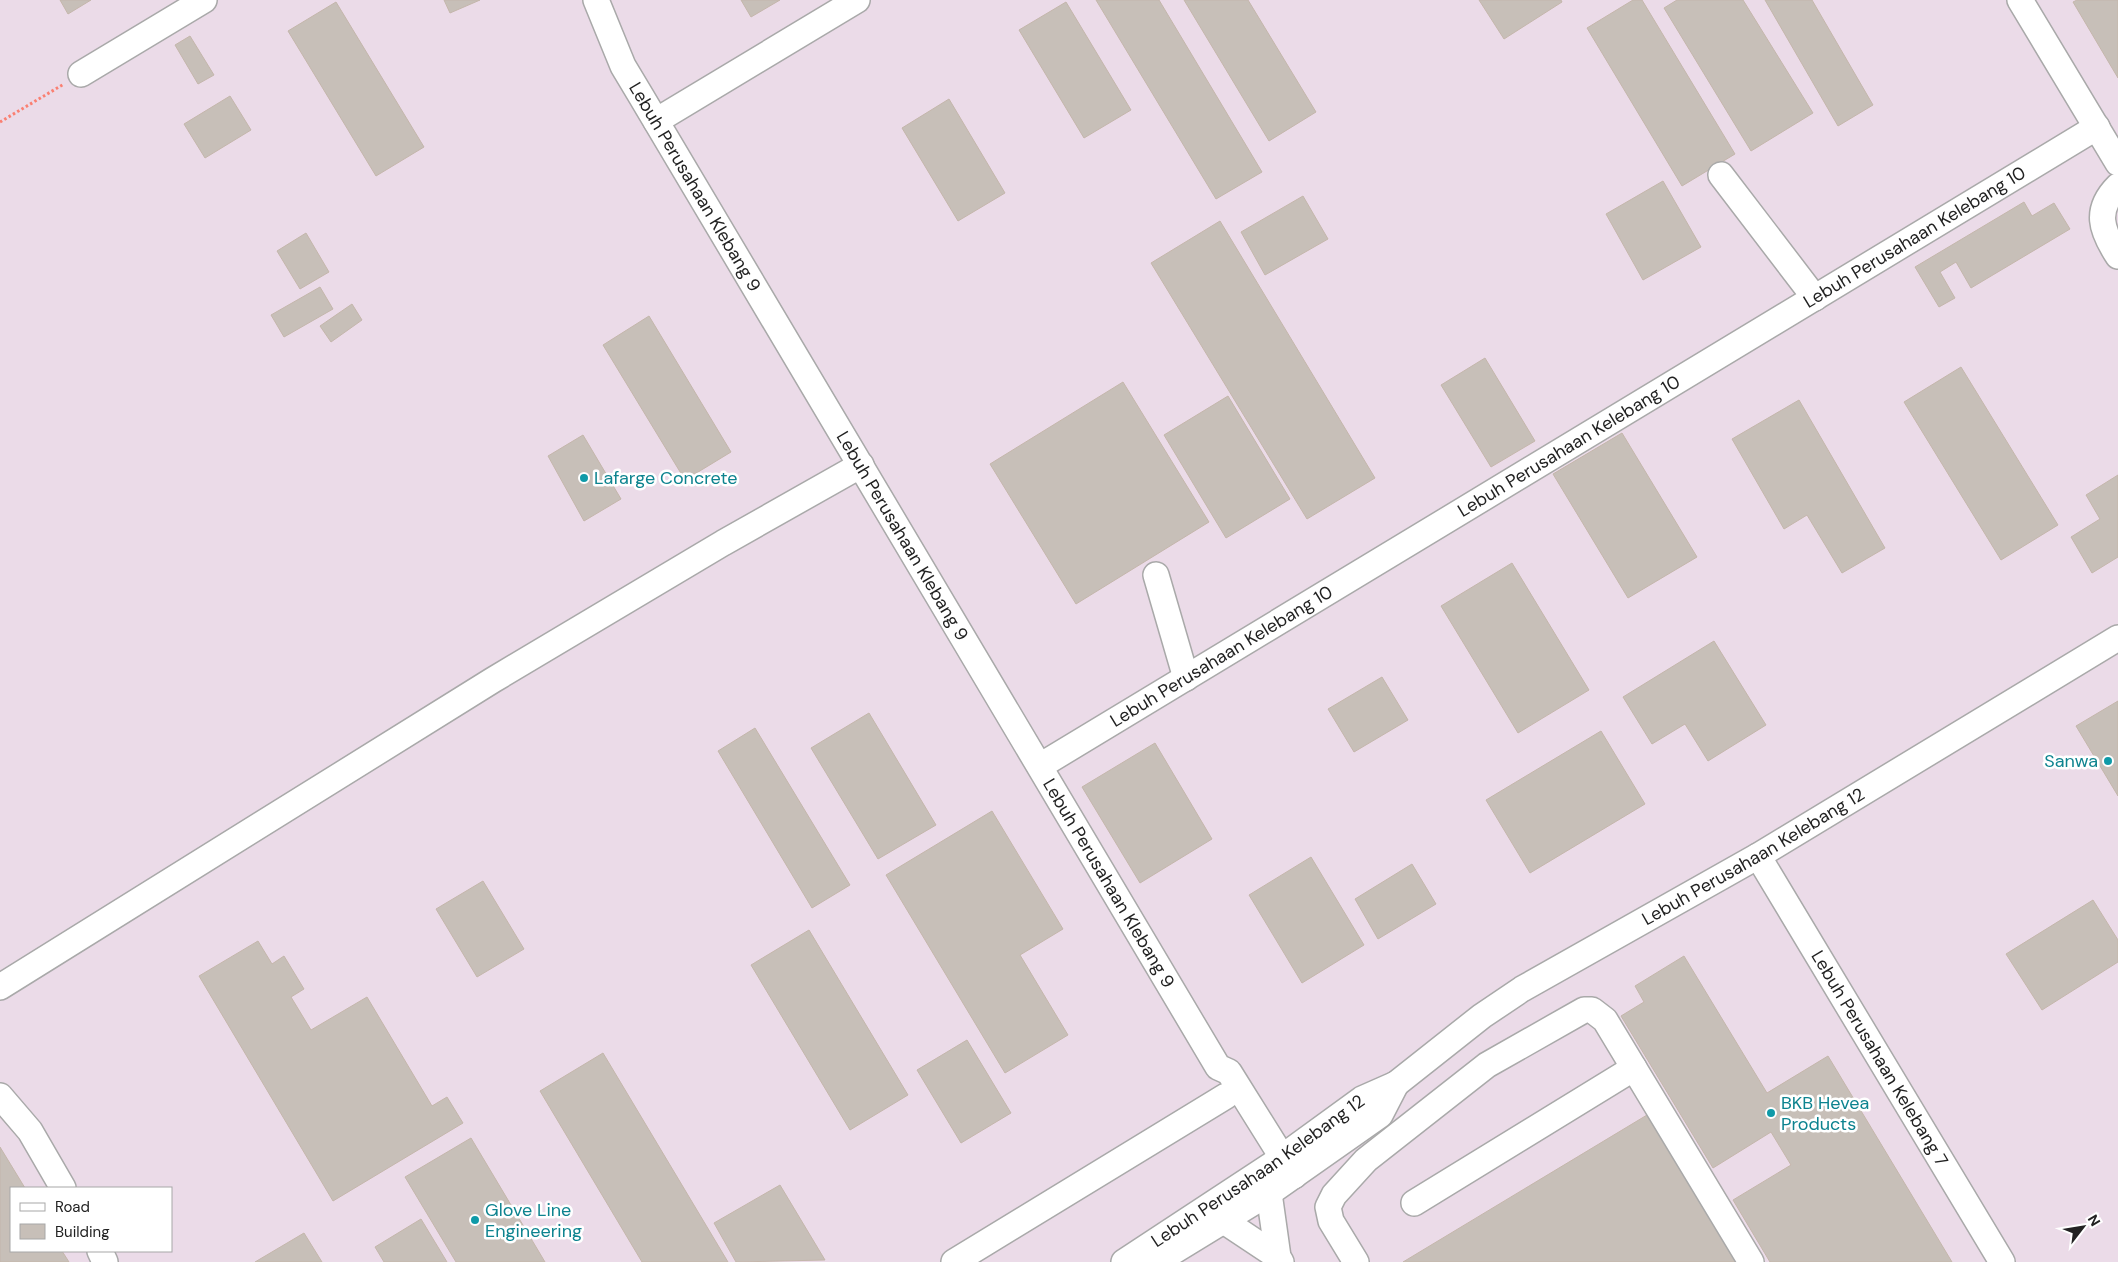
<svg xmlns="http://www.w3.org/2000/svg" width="2118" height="1262" viewBox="0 0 2118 1262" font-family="'DM Sans',sans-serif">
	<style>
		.industrial { fill: #ebdbe8; fill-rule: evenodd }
		.building { fill: #c7bfb8; stroke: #c4b6ab }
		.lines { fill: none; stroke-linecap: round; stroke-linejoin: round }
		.minor-casing { stroke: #a9a9a9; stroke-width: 28 }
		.path { stroke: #fa8072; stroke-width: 3; stroke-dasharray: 2.5 2.5; stroke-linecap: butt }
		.minor { stroke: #fff; stroke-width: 25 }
		.culture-dot { fill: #0f9aa8; stroke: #fff; stroke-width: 2 }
		.labels { text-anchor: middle; stroke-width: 5; stroke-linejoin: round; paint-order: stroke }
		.street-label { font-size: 18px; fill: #222; stroke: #fff }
		.culture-label { font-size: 18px; fill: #0d838f; stroke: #fff; text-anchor: start }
	</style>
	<rect width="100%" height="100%" fill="#f2efe9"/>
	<!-- industrial -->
	<path class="industrial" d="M0 0H2118V1262H0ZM11 1188H171V1251H11Z"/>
	<!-- building -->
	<g class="building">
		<path d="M60 0H91L68 14Z"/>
		<path d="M444 0H480L450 13Z"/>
		<path d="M741 0H780L751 17Z"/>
		<path d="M1096 0H1159L1262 172 1216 199Z"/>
		<path d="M1184 0H1248L1316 112 1269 141Z"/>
		<path d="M1479 0H1561L1562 2 1504 39Z"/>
		<path d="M1633 0H1642L1735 154 1682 186 1587 28Z"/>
		<path d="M1677 0H1743L1813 113 1751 151 1664 8Z"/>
		<path d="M1765 0H1812L1873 105 1838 126Z"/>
		<path d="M2077 0H2118V78L2073 2Z"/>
		<path d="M336 2 424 147 376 176 288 31Z"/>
		<path d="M1066 2 1131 110 1084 138 1019 30Z"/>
		<path d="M190 36 214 75 198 84 175 45Z"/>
		<path d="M230 96 251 130 205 158 184 124Z"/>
		<path d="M949 99 1005 193 958 221 902 128Z"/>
		<path d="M1663 181 1701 247 1643 280 1606 214Z"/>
		<path d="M1303 196 1328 239 1265 275 1241 232Z"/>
		<path d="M2024 202 2032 216 2054 203 2070 229 1971 288 1956 262 1940 272 1955 298 1939 307 1915 267Z"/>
		<path d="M1220 221 1375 478 1307 519 1151 263Z"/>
		<path d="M306 233 329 272 300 289 277 251Z"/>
		<path d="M320 287 333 309 284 337 271 315Z"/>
		<path d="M352 304 362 320 331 342 320 326Z"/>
		<path d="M649 316 731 452 685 480 603 345Z"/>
		<path d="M1485 358 1535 441 1491 467 1441 385Z"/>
		<path d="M1961 367 2058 525 2001 560 1904 402Z"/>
		<path d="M1123 382 1209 522 1076 604 990 464Z"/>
		<path d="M1228 396 1290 499 1226 538 1164 435Z"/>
		<path d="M1799 400 1885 548 1842 573 1807 515 1784 529 1732 439Z"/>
		<path d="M1622 433 1697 557 1628 598 1553 474Z"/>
		<path d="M583 435 621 499 584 521 548 456Z"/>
		<path d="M2118 475V557L2092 573 2071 537 2100 519 2086 495Z"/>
		<path d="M1512 563 1589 690 1518 733 1441 606Z"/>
		<path d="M1714 641 1766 725 1708 761 1685 724 1652 744 1623 697Z"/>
		<path d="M1382 677 1408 720 1354 752 1328 709Z"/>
		<path d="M2118 701V796L2076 726Z"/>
		<path d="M869 713 936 825 878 859 811 748Z"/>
		<path d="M755 728 850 885 812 908 718 751Z"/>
		<path d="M1601 731 1645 804 1530 873 1486 800Z"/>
		<path d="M1155 743 1212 839 1140 883 1082 787Z"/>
		<path d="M992 811 1063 929 1020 955 1068 1035 1005 1073 886 875Z"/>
		<path d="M1311 857 1364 945 1302 983 1249 895Z"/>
		<path d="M1412 864 1436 904 1378 939 1355 899Z"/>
		<path d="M483 881 524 949 477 977 436 909Z"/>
		<path d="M2093 900 2118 940V962L2042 1010 2006 954Z"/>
		<path d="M809 930 908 1095 850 1130 751 965Z"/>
		<path d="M258 941 272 964 284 956 304 989 291 997 311 1030 367 997 432 1106 447 1097 463 1123 333 1201 199 976Z"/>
		<path d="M1684 956 1767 1093 1828 1056 1952 1262H1770L1733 1200 1791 1165 1771 1132 1713 1168 1621 1016 1644 1002 1635 986Z"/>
		<path d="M967 1040 1011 1113 961 1143 917 1070Z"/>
		<path d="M603 1053 728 1262H642L540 1091Z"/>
		<path d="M1652 1112 1742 1262H1403Z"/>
		<path d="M471 1138 545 1262H456L405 1177Z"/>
		<path d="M0 1147 25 1188H11V1251H62L69 1262H0Z"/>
		<path d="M780 1185 825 1260 736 1262 714 1223Z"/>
		<path d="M421 1219 447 1262H384L375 1247Z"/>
		<path d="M304 1233 322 1262H255Z"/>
	</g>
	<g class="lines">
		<defs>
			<g id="minor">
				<path id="s1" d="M596 0 623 66 641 96 1218 1067 1229 1072 1294 1176"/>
				<path d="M2020 0 2118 163"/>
				<path d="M81 74 204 0"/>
				<path d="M656 121 857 0"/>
				<path d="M1721 175 1815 298"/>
				<path d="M2118 186C2094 210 2101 230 2118 256"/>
				<path d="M1156 575 1186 678"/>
				<path id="s2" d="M1040 766 2097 127"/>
				<path id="s3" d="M1758 856 2002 1262"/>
				<path d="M0 987 493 680 723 543 861 465"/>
				<path d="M0 1096 30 1131 63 1188"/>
				<path d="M1269 1193 1278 1257 1281 1262"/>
				<path d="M1414 1203 1634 1068"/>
				<path d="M1224 1221 1278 1257"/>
				<path d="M100 1251 105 1262"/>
				<path d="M954 1262 1226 1096"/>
				<path id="s4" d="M1124 1262 1270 1166 1362 1099 1396 1084 1482 1016 1522 989 1758 856 2118 638"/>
				<path d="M1156 1262 1269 1193 1380 1115 1396 1084"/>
				<path d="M1356 1262 1331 1221 1328 1207 1334 1195 1366 1160 1487 1065 1584 1010H1592L1605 1020 1751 1262"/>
			</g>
		</defs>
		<!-- minor casing -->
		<use href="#minor" class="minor-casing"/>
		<!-- path -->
		<path class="path" d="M0 122 64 84"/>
		<!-- minor -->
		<use href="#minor" class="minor"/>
	</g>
	<!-- markers -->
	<g class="culture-dot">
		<circle cx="584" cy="478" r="5"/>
		<circle cx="2108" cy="761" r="5"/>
		<circle cx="1771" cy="1113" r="5"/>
		<circle cx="475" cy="1220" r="5"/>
	</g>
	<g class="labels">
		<!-- street labels -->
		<g class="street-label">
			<text dy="6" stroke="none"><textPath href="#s1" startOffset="212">Lebuh Perusahaan Klebang 9</textPath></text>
			<text dy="6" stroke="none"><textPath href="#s2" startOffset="1022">Lebuh Perusahaan Kelebang 10</textPath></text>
			<text dy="6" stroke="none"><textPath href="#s2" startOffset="618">Lebuh Perusahaan Kelebang 10</textPath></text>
			<text dy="6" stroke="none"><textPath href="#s1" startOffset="618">Lebuh Perusahaan Klebang 9</textPath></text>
			<text dy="6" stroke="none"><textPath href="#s2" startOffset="212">Lebuh Perusahaan Kelebang 10</textPath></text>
			<text dy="6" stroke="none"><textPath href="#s4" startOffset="750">Lebuh Perusahaan Kelebang 12</textPath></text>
			<text dy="6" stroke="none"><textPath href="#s1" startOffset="1022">Lebuh Perusahaan Klebang 9</textPath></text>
			<text dy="6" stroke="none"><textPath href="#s3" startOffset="236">Lebuh Perusahaan Kelebang 7</textPath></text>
			<text dy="6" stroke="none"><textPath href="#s4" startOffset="162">Lebuh Perusahaan Kelebang 12</textPath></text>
		</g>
		<!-- culture labels -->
		<g class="culture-label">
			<text x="594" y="484">Lafarge Concrete</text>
			<text x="2098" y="767" text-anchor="end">Sanwa</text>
			<text x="1781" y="1109">BKB Hevea<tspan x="1781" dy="21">Products</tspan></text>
			<text x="485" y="1216">Glove Line<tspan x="485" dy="21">Engineering</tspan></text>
		</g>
	</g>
	<!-- legend -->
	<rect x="10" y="1187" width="162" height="65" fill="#ffffff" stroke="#a7a7a7"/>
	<rect x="20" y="1203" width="25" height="8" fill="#ffffff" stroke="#a7a7a7"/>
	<text x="55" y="1212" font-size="15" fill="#222222">Road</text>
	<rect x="20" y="1224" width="25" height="15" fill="#c7bfb8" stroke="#a7a7a7"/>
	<text x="55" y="1237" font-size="15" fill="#222222">Building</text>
	<!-- north arrow -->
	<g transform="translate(2083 1227) rotate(59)" stroke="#ffffff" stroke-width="4" paint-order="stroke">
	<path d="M0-4L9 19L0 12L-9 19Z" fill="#222222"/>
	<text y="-8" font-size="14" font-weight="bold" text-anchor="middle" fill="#222222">N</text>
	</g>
</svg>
